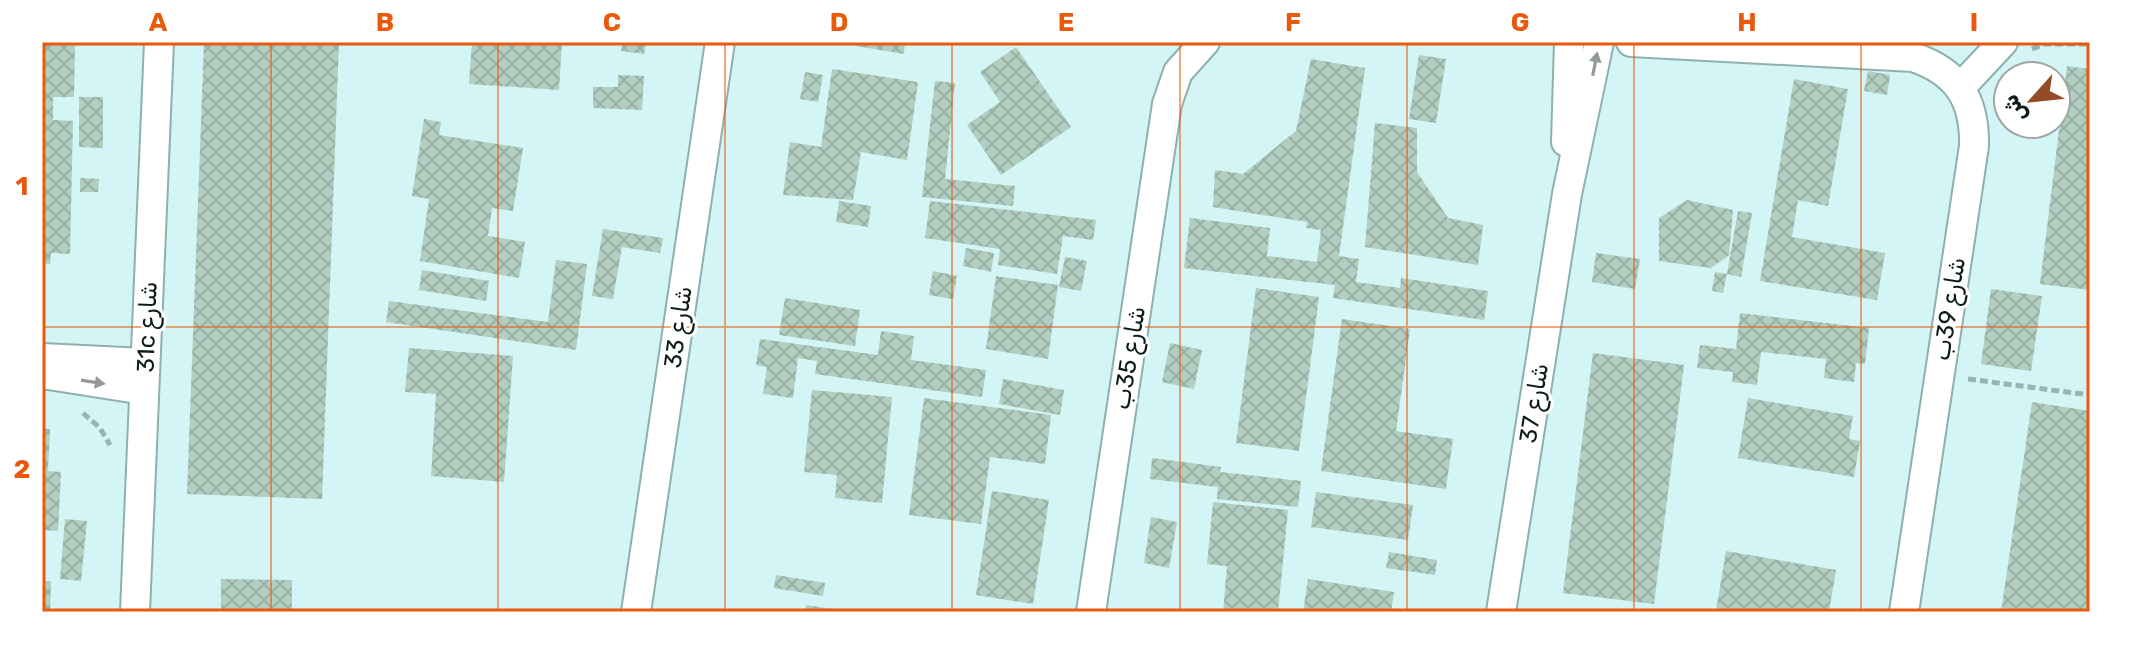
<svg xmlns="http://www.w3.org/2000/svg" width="2132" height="654" viewBox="0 0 2132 654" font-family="Rubik,Cairo,sans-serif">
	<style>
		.building { fill: url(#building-cross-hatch) }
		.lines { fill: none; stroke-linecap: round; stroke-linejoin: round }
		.street-casing { stroke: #8fb0af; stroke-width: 32 }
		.path { stroke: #97b3b3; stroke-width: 5; stroke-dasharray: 8 4; stroke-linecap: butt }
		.street { stroke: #fff; stroke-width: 28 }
		.oneway { fill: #939898 }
		.grid { fill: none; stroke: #e8590c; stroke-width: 2; stroke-opacity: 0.55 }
		.labels { text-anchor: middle; stroke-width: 6; stroke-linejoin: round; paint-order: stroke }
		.street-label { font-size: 24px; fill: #0e1b1b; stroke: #fff }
		.neatline { fill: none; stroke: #e8590c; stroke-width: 3 }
		.grid-label { font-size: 26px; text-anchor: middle; font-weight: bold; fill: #e8590c }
	</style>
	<defs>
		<pattern id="building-cross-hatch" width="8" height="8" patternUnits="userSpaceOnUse" patternTransform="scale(2)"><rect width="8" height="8" fill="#b1cec0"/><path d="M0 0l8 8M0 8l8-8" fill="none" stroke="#97b0a4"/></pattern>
	</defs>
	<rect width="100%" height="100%" fill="#d3f5f5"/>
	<!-- building -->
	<g class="building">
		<path d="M42 42H75L74 97H53V120L73 121 70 254 51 253 50 264 42 263Z"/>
		<path d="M204 42H339L322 499 187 494Z"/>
		<path d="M472 42H562L559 90 469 84Z"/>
		<path d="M623 42H646L644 54 621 51Z"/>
		<path d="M851 42H905L904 54 850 45Z"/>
		<path d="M1016 47 1071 127 1001 175 967 125 1000 102 980 72Z"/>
		<path d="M1419 55 1446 59 1436 123 1409 119Z"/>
		<path d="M1311 59 1365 68 1339 256 1359 259 1356 282 1400 288 1401 278 1488 291 1484 320 1333 298 1335 285 1184 268 1190 218 1270 228 1267 256 1317 262 1321 230 1306 228 1307 222 1213 207 1215 170 1243 174 1296 131Z"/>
		<path d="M2067 66 2090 69V290L2040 284Z"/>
		<path d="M832 69 918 82 907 160 861 152 853 200 783 195 790 142 821 147Z"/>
		<path d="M1868 71 1890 75 1887 95 1864 91Z"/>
		<path d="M805 72 823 75 818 102 800 99Z"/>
		<path d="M618 75 644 76 642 110 593 108V87H618Z"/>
		<path d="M1794 79 1848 89 1828 206 1798 200 1792 237 1885 253 1877 300 1760 281Z"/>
		<path d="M935 81 955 83 945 179 1015 186 1013 206 922 197Z"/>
		<path d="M79 97H103V148L79 147Z"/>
		<path d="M424 119 441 122 439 135 523 148 513 211 492 208 488 236 525 242 519 278 420 261 429 199 412 196Z"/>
		<path d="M1375 123 1417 128V172L1448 218 1483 225 1478 265 1365 247Z"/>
		<path d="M80 178 99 179 98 192H80Z"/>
		<path d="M1687 200 1733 210 1729 255 1711 268 1659 261V218Z"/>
		<path d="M839 201 871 206 868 227 836 222Z"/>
		<path d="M930 201 1096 220 1093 240 1063 236 1057 274 998 265 1000 249 925 238Z"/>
		<path d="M1738 211 1752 213 1741 277 1727 274Z"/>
		<path d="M603 229 663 238 660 253 622 247 613 299 592 296Z"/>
		<path d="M966 248 994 253 991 272 963 266Z"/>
		<path d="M1596 253 1640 259 1635 289 1592 282Z"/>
		<path d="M1065 257 1087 261 1081 291 1059 287Z"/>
		<path d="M556 260 587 264 576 350 386 322 389 301 548 322Z"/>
		<path d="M422 270 489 281 486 301 419 290Z"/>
		<path d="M933 271 957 276 953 299 929 295Z"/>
		<path d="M1715 272 1727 274 1723 293 1712 291Z"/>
		<path d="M996 276 1058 285 1048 359 986 349Z"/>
		<path d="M1256 288 1319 297 1299 451 1236 443Z"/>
		<path d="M1991 289 2042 296 2031 371 1981 364Z"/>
		<path d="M785 298 860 310 855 346 779 335Z"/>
		<path d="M1740 313 1869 328 1865 364 1856 363 1854 382 1824 378 1826 359 1761 352 1757 385 1732 382 1733 372 1697 368 1700 345 1736 349Z"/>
		<path d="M1342 319 1410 329 1396 431 1453 439 1446 489 1321 471Z"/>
		<path d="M881 331 914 336 911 360 986 370 982 397 815 374 817 361 798 358 793 398 763 394 767 367 756 365 760 339 878 355Z"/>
		<path d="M1170 343 1202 350 1194 389 1162 382Z"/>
		<path d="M409 348 513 356 504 482 431 476 436 394 405 392Z"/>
		<path d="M1593 353 1684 365 1654 604 1563 593Z"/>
		<path d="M1003 379 1064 390 1060 415 999 404Z"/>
		<path d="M812 390 892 397 882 503 835 498 837 475 804 472Z"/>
		<path d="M924 398 1051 415 1045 464 990 457 981 524 909 515Z"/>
		<path d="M1748 398 1853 416 1849 439 1860 441 1854 477 1738 458Z"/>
		<path d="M2032 402 2090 411V582L2086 612H2001Z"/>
		<path d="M42 428 50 429 48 471 61 472 58 531 42 530Z"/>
		<path d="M1152 458 1221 467 1220 472 1301 481 1298 507 1217 499 1218 487 1150 479Z"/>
		<path d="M992 491 1049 500 1033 604 976 595Z"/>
		<path d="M1316 492 1413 505 1408 540 1311 527Z"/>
		<path d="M1213 502 1288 510 1278 612H1223L1227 566 1207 564Z"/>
		<path d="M1151 517 1177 522 1169 568 1144 563Z"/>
		<path d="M65 519 87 521 81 581 60 579Z"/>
		<path d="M1726 551 1836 570 1829 612 1716 611Z"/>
		<path d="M1389 552 1437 560 1435 575 1386 568Z"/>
		<path d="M776 575 825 583 823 596 774 588Z"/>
		<path d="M221 579 292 580V612H221Z"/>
		<path d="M1308 579 1394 592 1391 612H1303Z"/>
		<path d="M42 581H51L50 612H42Z"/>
		<path d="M806 605 839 610 838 612H805Z"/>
	</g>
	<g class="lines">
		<defs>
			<g id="street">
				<path d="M1631 42 1913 57C1958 72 1975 100 1974 146L1904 612"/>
				<path d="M1961 87 2003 42"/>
				<path d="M1566 142 1569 42"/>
				<path d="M42 358 145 363"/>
				<path d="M42 374 144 390"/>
				<path d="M135 612 159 42"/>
				<path d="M636 612 720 42"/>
				<path d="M1091 612 1167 104 1178 72 1205 42"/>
				<path d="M1501 612 1567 194 1599 42"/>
			</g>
		</defs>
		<!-- street casing -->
		<use href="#street" class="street-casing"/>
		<!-- path -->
		<g class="path">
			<path d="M2032 49 2045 44H2090"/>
			<path d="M1968 379 2090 395"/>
			<path d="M83 413 100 428 110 445"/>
		</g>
		<!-- street -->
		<use href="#street" class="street"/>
	</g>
	<!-- one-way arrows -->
	<defs><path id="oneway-solid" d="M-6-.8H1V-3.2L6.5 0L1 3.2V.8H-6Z" transform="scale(2)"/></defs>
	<g class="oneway">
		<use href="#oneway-solid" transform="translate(1595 64) rotate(-79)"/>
		<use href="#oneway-solid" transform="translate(93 382) rotate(9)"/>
	</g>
	<!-- grid -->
	<path class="grid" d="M271 42V612M498 42V612M725 42V612M952 42V612M1180 42V612M1407 42V612M1634 42V612M1861 42V612M42 327H2090"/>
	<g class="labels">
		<!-- street labels -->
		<g class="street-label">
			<text transform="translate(1949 309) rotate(-81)" y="8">شارع 39ب</text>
			<text transform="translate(147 327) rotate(-88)" y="8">31c شارع</text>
			<text transform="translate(678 327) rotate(-82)" y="8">شارع 33</text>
			<text transform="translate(1129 358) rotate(-81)" y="8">شارع 35ب</text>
			<text transform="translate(1534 403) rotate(-81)" y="8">شارع 37</text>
		</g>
	</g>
	<!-- border -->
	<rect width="2132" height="654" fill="none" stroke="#ffffff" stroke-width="88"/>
	<!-- north arrow -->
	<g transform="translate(2032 100) rotate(243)"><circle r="38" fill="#ffffff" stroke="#9fa4a4" stroke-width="2"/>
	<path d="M0-6L14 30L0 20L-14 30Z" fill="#934c26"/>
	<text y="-12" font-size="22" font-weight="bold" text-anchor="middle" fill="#0e1b1b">ش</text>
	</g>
	<rect x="44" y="44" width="2044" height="566" class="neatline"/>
	<g class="grid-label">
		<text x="158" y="31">A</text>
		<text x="385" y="31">B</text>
		<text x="612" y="31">C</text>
		<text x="839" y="31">D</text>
		<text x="1066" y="31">E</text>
		<text x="1293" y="31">F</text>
		<text x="1520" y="31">G</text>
		<text x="1747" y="31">H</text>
		<text x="1974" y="31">I</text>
		<text x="22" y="195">1</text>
		<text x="22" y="478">2</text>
	</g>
</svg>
